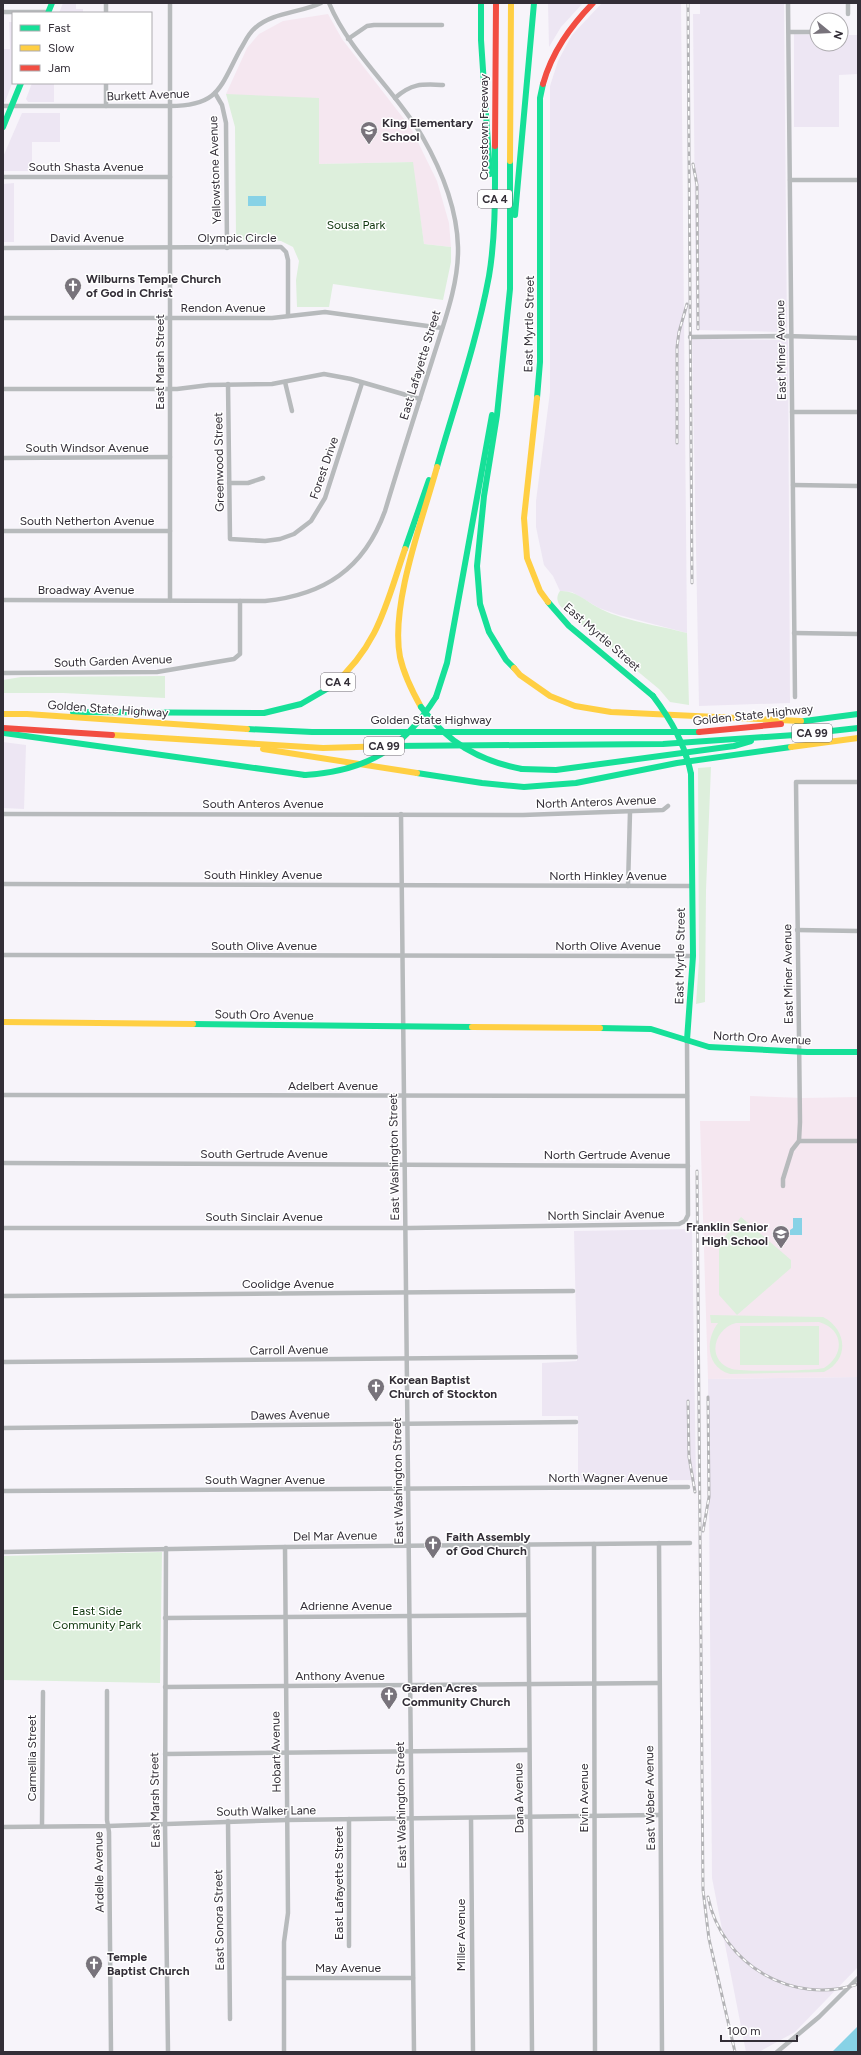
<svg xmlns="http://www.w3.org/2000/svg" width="861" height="2055" viewBox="0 0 861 2055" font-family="Figtree,sans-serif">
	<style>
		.built { fill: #ede6f3 }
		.education { fill: #f5e7f0 }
		.green { fill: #ddefdc; fill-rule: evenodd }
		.water { fill: #87d2e6 }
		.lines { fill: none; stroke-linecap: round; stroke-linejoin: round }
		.street { stroke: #b7babc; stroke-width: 4.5 }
		.fast { stroke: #16e098; stroke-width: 6 }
		.slow { stroke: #ffcf43; stroke-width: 6 }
		.jam { stroke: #f24e42; stroke-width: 6 }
		.rail-casing { stroke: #b3b3b6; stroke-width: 3 }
		.rail { stroke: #fff; stroke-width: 1.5; stroke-dasharray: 4.5; stroke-linecap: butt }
		.fast-bridge { stroke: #16e098; stroke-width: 6 }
		.labels { text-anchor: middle; stroke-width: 3; stroke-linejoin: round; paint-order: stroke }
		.shield { fill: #fff; stroke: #706d73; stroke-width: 1 }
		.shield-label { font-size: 11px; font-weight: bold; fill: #332e37 }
		.street-label { font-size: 12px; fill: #332e37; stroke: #fff }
		.poi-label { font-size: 12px; font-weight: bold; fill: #332e37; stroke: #fff; text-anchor: start }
		.park-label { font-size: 12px; fill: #0e360c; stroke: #fff }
	</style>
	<rect width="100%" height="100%" fill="#f7f4fa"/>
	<!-- built -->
	<g class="built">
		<path d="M63 3H76V9H83V13H59Z"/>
		<path d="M548 3H583L561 27 549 47Z"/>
		<path d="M602 3H681L687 633 619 615 599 608 572 592 560 591 553 576 544 565 536 527V501L550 392V86L558 61 572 35Z"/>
		<path d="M700 3H784L787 332 696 330 693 14H700Z"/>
		<path d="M9 22H13V81L5 102H3V49H10Z"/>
		<path d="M794 34 817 35V44H841V35H858V74L839 75V127H794Z"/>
		<path d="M32 83H54V102H28L26 99Z"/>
		<path d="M22 113H60V142H32V171H3V157Z"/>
		<path d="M14 183V242H3V184Z"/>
		<path d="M692 339 788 340 790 703 699 706Z"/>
		<path d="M3 742 26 745 24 809 3 808Z"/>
		<path d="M692 1229 696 1480 578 1481V1416H542V1363L577 1361 574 1231Z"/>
		<path d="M858 1377V1967L795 2032 759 2052H746L712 1878 708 1379Z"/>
	</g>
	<!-- education -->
	<g class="education">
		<path d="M328 14 342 39 411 128 437 181 449 223 451 247 424 244 412 162 319 164 226 94 247 48 259 34 283 21Z"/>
		<path d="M750 1096 803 1098 858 1097V1377L708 1379 700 1121H750Z"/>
	</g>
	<!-- green -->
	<g class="green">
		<path d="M226 94 319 98V164L413 162 424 244 451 247V262L443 300 333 284 329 307H297L296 280 299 261 293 247 281 241 240 240 236 237 235 127Z"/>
		<path d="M560 591C574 590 585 600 597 607 619 620 661 626 687 633L689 705 670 702 659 689 572 617C564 610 552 602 560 591Z"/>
		<path d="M165 676V698L63 693H3V680L21 677Z"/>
		<path d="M711 767 706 890 705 1002 696 1004 699 961 698 768Z"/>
		<path d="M741 1217 791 1260V1268L737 1315 719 1295V1244Z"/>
		<path d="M710 1315 823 1317C847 1329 850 1360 824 1372L730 1374C706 1367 705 1340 718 1323H711ZM819 1322C844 1329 845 1355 824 1368 812 1371 742 1372 732 1369 706 1361 713 1329 736 1323Z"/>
		<rect x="740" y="1326" width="79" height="39"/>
		<path d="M162 1552 160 1683 3 1680V1556Z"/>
	</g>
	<!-- water -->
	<g class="water">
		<rect x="248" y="196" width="18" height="10"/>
		<path d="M793 1218H802V1235H790V1230L793 1228Z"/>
		<path d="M858 2026V2052H832Z"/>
	</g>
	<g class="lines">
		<!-- street -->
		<g class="street">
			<path d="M170 3V600"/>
			<path d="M788 3 795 697"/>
			<path d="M3 12H49"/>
			<path d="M106 13V3"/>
			<path d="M848 14V3"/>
			<path d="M789 32H817"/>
			<path d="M348 39 367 26 374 25H442"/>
			<path d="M215 93 222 105 226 123 227 248"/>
			<path d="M395 98C412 83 422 84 443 85"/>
			<path d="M3 106H170C219 106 220 87 240 50 245 42 248 34 255 28 273 12 300 13 321 3"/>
			<path d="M106 106V83"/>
			<path d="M3 177H170"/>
			<path d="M790 180H858"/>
			<path d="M3 248 281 247 286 252 288 260V316"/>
			<path d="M3 318H272L325 312 442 328"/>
			<path d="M690 337 785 336 858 338"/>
			<path d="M285 382 292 411"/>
			<path d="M228 384 230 539 265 541 280 539 294 534 311 521 325 498 362 383"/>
			<path d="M3 389H177L209 385 272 384 324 374 351 379 420 399"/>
			<path d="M792 412H858"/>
			<path d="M3 458 170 457"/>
			<path d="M229 483H248L263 478"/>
			<path d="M793 485 858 486"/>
			<path d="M3 531H170"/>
			<path d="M3 600 265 601C324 595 364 569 385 511 400 461 416 411 432 361 443 325 459 285 458 247 457 208 441 169 422 136 394 89 350 53 329 3"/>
			<path d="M794 633 858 634"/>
			<path d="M3 673 157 672 234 659 240 654V601"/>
			<path d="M3 814 523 815 663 810 668 806"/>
			<path d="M401 814 414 2052"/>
			<path d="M3 884 692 886"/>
			<path d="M628 886 630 812"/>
			<path d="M797 930 858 931"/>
			<path d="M3 955 693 956"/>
			<path d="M3 1095 687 1096"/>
			<path d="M799 1141H858"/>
			<path d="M3 1163 688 1166"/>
			<path d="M783 1186V1179L792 1150 799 1141 800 1122 796 782H858"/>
			<path d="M3 1228H410L679 1224 685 1221 688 1215 687 1040"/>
			<path d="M3 1296 573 1291"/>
			<path d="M3 1362 576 1357"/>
			<path d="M3 1428 576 1422"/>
			<path d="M3 1491 688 1487"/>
			<path d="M659 1543 662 2052"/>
			<path d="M528 1544 532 2052"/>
			<path d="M594 1544 595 2052"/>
			<path d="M166 1548 165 1823 168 2052"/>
			<path d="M3 1552 285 1547 690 1543"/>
			<path d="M165 1618 527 1615"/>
			<path d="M165 1687 659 1683"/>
			<path d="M107 1691V1820L109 1832 111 2052"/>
			<path d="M165 1754 528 1750"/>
			<path d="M471 1818 473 2052"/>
			<path d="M349 1819V1946"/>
			<path d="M228 1821 230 2019"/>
			<path d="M42 1825 43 1692"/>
			<path d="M3 1827 108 1826 287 1820 659 1815"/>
			<path d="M284 1978H413"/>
			<path d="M284 2052V1942L288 1913 285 1547"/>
			<path d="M777 2052 819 2017 858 1978"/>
		</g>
		<!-- fast -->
		<g class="fast">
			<path d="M481 3V40L490 174"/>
			<path d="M48 13 52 3"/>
			<path d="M3 127 21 83"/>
			<path d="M510 161V289L497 415 484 496 477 566 480 604 489 632 506 660 514 668"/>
			<path d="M515 215 534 3"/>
			<path d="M537 398 540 362V98L543 84"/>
			<path d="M437 467C455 404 477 341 489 276 496 234 495 189 495 146"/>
			<path d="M405 549 429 480"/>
			<path d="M548 602 569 626 653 696"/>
			<path d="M436 697 447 663 492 415"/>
			<path d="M73 712 264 713 301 704 332 686"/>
			<path d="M797 722 858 714"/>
			<path d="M247 729 312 732H699"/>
			<path d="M4 733 305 775"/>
			<path d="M390 746 663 744 795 735 858 728"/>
			<path d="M522 769 556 770 734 746 751 741"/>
			<path d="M417 773 482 783 524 787 576 783 677 763 791 747"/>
			<path d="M193 1024 472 1027"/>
			<path d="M600 1028 651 1029 709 1047 807 1052H858"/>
			<path d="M687 1040 693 956 691 774"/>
		</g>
		<!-- slow -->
		<g class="slow">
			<path d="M510 161 511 3"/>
			<path d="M537 398 524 518 527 558 540 591 548 602"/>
			<path d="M514 668 520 675 550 696 575 706 611 712 801 721"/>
			<path d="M332 686C379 645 386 604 405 549"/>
			<path d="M421 707C412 691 404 675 400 657 390 605 423 518 437 467"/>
			<path d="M3 714H27L247 729"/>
			<path d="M112 735 323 748 390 746"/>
			<path d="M791 747 858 738"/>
			<path d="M263 749 417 773"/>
			<path d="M3 1022 193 1024"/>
			<path d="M472 1027 600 1028"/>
		</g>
		<!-- jam -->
		<g class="jam">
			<path d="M543 84C552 52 570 27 593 3"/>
			<path d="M495 146 496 3"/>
			<path d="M3 728 112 735"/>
			<path d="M699 732 781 724"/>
		</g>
		<defs>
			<g id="rail">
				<path d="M688 3 692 583"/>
				<path d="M693 164 697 185 698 329"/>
				<path d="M677 443V347L679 332 687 304"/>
				<path d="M697 1171 703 1890 709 1939 735 2052"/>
				<path d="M688 1401 689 1457 695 1492"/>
				<path d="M703 1531 709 1497 708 1397"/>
				<path d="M708 1897C722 1965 793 2006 858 1984"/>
			</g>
		</defs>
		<!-- rail casing -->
		<use href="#rail" class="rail-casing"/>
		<!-- rail -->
		<use href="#rail" class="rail"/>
		<!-- fast-bridge -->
		<g class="fast-bridge">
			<path d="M653 696C671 720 685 744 691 774"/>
			<path d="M421 707C447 742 479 761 522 769"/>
			<path d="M305 775C367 771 403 749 436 697"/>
		</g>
	</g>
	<!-- icons -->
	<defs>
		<symbol id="school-pin" viewBox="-11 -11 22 30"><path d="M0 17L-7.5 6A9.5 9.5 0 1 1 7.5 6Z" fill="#78737b" stroke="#fff"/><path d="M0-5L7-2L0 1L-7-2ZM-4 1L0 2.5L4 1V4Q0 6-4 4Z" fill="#fff"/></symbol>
		<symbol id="church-pin" viewBox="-11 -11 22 30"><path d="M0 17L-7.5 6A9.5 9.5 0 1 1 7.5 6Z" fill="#78737b" stroke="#fff"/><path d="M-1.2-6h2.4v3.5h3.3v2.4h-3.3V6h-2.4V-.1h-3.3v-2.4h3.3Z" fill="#fff"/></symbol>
	</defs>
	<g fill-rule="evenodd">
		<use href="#school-pin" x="359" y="120" width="20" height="27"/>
		<use href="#church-pin" x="63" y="276" width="20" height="27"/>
		<use href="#school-pin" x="771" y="1224" width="20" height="27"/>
		<use href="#church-pin" x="366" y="1377" width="20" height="27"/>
		<use href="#church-pin" x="423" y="1534" width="20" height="27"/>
		<use href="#church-pin" x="379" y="1685" width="20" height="27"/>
		<use href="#church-pin" x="84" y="1954" width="20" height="27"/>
	</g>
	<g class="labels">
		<!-- shield labels -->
		<g class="shield">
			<rect x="478" y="190" width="34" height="18" rx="3"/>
			<rect x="321" y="673" width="34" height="18" rx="3"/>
			<rect x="792" y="724" width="40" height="18" rx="3"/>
			<rect x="364" y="737" width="40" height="18" rx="3"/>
		</g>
		<g class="shield-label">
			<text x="495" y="203">CA 4</text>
			<text x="338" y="686">CA 4</text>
			<text x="812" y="737">CA 99</text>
			<text x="384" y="750">CA 99</text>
		</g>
		<!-- street labels -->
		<g class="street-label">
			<text transform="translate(148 95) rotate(-2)" y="4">Burkett Avenue</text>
			<text transform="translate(484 127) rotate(-90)" y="4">Crosstown Freeway</text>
			<text x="86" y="171">South Shasta Avenue</text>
			<text transform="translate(215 170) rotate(-92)" y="4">Yellowstone Avenue</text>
			<text x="87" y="242">David Avenue</text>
			<text x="237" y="242">Olympic Circle</text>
			<text x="223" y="312">Rendon Avenue</text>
			<text transform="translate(529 324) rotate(-89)" y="4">East Myrtle Street</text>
			<text transform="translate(781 350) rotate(-91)" y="4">East Miner Avenue</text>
			<text transform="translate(160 362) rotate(-90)" y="4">East Marsh Street</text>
			<text transform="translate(420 365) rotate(-73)" y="4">East Lafayette Street</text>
			<text x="87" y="452">South Windsor Avenue</text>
			<text transform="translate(219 462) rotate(-91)" y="4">Greenwood Street</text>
			<text transform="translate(324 468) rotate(-71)" y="4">Forest Drive</text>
			<text x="87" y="525">South Netherton Avenue</text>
			<text x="86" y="594">Broadway Avenue</text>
			<text transform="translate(602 637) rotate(41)" y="4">East Myrtle Street</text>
			<text transform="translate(113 661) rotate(-2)" y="4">South Garden Avenue</text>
			<text transform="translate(108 709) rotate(4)" y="4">Golden State Highway</text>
			<text transform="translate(753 715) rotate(-6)" y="4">Golden State Highway</text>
			<text x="431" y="724">Golden State Highway</text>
			<text transform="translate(596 802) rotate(-2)" y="4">North Anteros Avenue</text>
			<text x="263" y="808">South Anteros Avenue</text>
			<text x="263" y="879">South Hinkley Avenue</text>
			<text x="608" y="880">North Hinkley Avenue</text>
			<text x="264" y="950">South Olive Avenue</text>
			<text x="608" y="950">North Olive Avenue</text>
			<text transform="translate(680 956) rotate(-89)" y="4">East Myrtle Street</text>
			<text transform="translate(788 974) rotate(-91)" y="4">East Miner Avenue</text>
			<text transform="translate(264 1015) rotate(1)" y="4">South Oro Avenue</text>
			<text transform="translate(762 1038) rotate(3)" y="4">North Oro Avenue</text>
			<text x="333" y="1090">Adelbert Avenue</text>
			<text x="264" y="1158">South Gertrude Avenue</text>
			<text x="607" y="1159">North Gertrude Avenue</text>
			<text transform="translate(394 1157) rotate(-91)" y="4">East Washington Street</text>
			<text transform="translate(606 1215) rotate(-1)" y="4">North Sinclair Avenue</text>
			<text x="264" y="1221">South Sinclair Avenue</text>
			<text x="288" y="1288">Coolidge Avenue</text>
			<text transform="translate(289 1350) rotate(-1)" y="4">Carroll Avenue</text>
			<text transform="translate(290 1415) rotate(-1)" y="4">Dawes Avenue</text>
			<text x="608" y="1482">North Wagner Avenue</text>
			<text x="265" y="1484">South Wagner Avenue</text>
			<text transform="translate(398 1481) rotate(-91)" y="4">East Washington Street</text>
			<text transform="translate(335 1536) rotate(-1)" y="4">Del Mar Avenue</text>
			<text x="346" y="1610">Adrienne Avenue</text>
			<text x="340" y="1680">Anthony Avenue</text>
			<text transform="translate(276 1752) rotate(-91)" y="4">Hobart Avenue</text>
			<text transform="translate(32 1758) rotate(-90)" y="4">Carmellia Street</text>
			<text transform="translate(519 1798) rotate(-91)" y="4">Dana Avenue</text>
			<text transform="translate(584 1798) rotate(-90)" y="4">Elvin Avenue</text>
			<text transform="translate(650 1798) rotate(-91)" y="4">East Weber Avenue</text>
			<text transform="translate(155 1800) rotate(-91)" y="4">East Marsh Street</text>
			<text transform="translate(401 1805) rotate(-91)" y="4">East Washington Street</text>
			<text transform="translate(266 1811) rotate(-1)" y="4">South Walker Lane</text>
			<text transform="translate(99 1872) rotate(-91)" y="4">Ardelle Avenue</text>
			<text transform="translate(339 1883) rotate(-90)" y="4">East Lafayette Street</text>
			<text transform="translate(219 1920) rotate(-91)" y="4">East Sonora Street</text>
			<text transform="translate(461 1935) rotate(-90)" y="4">Miller Avenue</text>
			<text x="348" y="1972">May Avenue</text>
		</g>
		<!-- poi labels -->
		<g class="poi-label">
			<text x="382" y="127">King Elementary<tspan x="382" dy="14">School</tspan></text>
			<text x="86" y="283">Wilburns Temple Church<tspan x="86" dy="14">of God in Christ</tspan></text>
			<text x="768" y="1231" text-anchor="end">Franklin Senior<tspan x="768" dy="14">High School</tspan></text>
			<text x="389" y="1384">Korean Baptist<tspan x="389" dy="14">Church of Stockton</tspan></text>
			<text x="446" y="1541">Faith Assembly<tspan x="446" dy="14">of God Church</tspan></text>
			<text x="402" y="1692">Garden Acres<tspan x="402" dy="14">Community Church</tspan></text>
			<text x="107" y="1961">Temple<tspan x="107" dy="14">Baptist Church</tspan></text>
		</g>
		<!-- park labels -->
		<g class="park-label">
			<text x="356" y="229">Sousa Park</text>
			<text x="97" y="1615">East Side<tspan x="97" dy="14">Community Park</tspan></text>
		</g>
	</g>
	<!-- border -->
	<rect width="861" height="2055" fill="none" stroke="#332e37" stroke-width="8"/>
	<!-- legend -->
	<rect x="12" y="12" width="140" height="72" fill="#ffffff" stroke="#adabaf"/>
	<rect x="20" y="25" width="20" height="6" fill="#16e098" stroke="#adabaf"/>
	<text x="48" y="32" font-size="12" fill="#332e37">Fast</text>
	<rect x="20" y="45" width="20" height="6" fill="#ffcf43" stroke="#adabaf"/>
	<text x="48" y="52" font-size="12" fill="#332e37">Slow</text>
	<rect x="20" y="65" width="20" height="6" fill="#f24e42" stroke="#adabaf"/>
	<text x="48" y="72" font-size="12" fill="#332e37">Jam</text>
	<!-- north arrow -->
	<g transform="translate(829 32) rotate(108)"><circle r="19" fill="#ffffff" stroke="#adabaf"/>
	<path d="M0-3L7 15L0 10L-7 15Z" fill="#78737b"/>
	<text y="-6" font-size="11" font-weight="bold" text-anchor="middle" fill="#332e37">N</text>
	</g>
	<!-- scale -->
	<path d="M721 2035v6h76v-6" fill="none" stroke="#332e37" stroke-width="2"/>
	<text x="727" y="2035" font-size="12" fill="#332e37" stroke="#ffffff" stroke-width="3" paint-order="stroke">100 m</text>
</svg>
